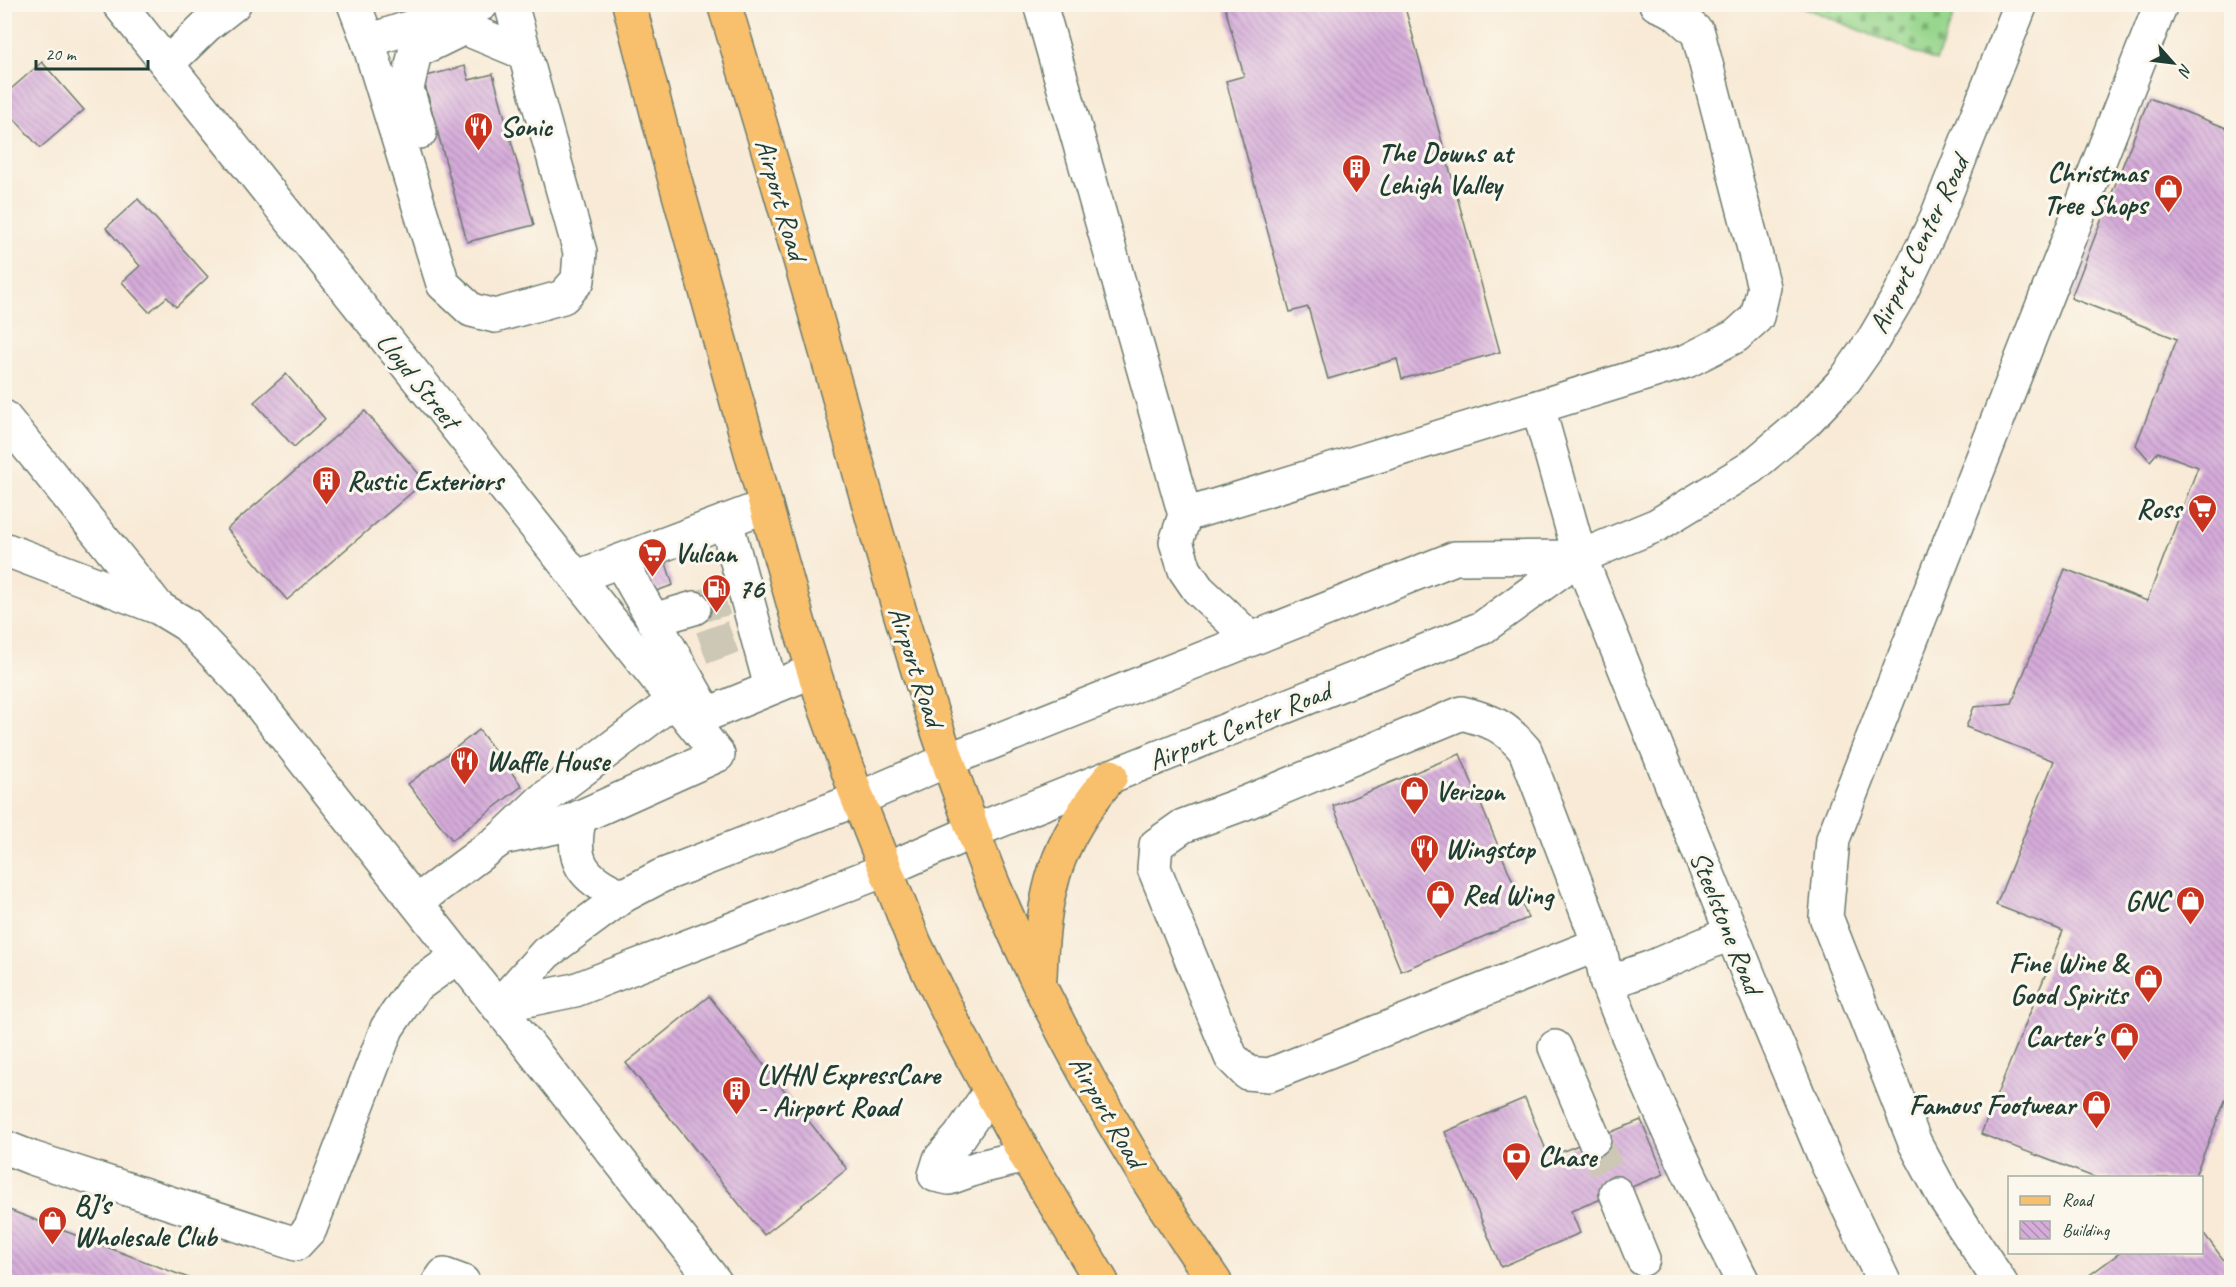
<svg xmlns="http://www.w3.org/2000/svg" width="2236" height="1287" viewBox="0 0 2236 1287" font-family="Caveat,sans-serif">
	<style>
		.cemetery { fill: url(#cemetery-stones); stroke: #5a8a60; stroke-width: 1.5 }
		.building { fill: url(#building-back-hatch) }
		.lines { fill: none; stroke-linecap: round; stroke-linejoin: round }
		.minor-tunnel { stroke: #cdc7b6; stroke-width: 33; stroke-dasharray: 33 16; stroke-linecap: butt }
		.minor-casing { stroke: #6b7a6d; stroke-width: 36 }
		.major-casing { stroke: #6b7a6d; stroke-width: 36 }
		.minor { stroke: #fff; stroke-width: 33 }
		.major { stroke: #f8bf6c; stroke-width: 33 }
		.labels { text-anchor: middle; stroke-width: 6; stroke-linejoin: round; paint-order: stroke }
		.poi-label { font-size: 28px; font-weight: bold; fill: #1f3d34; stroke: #fbf7ec; text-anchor: start }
		.street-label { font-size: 28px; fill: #1f3d34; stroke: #fbf7ec }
	</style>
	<defs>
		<pattern id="cemetery-stones" width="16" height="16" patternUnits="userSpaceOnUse" patternTransform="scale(1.5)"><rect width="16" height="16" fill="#96d68c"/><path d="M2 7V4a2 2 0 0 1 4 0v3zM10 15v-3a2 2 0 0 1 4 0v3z" fill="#7aaf73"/></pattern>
		<pattern id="building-back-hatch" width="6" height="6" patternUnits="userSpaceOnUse" patternTransform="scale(1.5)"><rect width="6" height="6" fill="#d6acda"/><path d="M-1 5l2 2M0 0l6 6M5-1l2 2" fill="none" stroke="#ad8db2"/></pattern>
	</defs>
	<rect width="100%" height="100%" fill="#fbf7ec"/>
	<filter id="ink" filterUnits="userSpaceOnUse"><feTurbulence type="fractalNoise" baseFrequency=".0167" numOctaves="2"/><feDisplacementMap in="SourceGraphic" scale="12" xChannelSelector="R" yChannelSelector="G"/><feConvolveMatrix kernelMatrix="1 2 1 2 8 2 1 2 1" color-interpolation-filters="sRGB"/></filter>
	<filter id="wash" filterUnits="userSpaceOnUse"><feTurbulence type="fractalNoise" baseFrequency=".008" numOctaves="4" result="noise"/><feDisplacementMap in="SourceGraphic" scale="24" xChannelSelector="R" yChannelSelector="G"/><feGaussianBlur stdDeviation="1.35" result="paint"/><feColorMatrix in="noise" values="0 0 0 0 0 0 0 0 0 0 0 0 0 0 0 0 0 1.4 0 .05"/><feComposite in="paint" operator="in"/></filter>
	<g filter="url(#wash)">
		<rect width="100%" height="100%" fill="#f8ead6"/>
		<!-- cemetery -->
		<path class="cemetery" d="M1798 5H1958L1936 61Z"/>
		<g id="blocks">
			<!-- building -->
			<g class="building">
				<path d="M1224 4H1404L1500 352 1402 379 1397 359 1328 379 1308 307 1290 312 1226 81 1244 76Z"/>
				<path d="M42 62 84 110 40 148 4 107V95Z"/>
				<path d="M465 66 469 80 493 74 534 225 467 242 423 77Z"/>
				<path d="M2149 98 2232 130V1083L2194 1178H2096L1981 1134 2063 931 1996 905 2054 761 1966 727 1974 707 2012 703 2065 569 2147 601 2198 467 2158 452 2150 461 2136 445 2177 339 2071 298Z"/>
				<path d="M138 199 208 277 176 307 167 297 149 312 122 282 140 266 106 228Z"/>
				<path d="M286 374 325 419 294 447 254 402Z"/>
				<path d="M365 411 425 481 287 600 227 529Z"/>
				<path d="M665 560 673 585 645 595 632 571Z"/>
				<path d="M479 730 522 786 452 840 408 784Z"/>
				<path d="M1460 754 1528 918 1401 971 1333 806Z"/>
				<path d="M709 996 847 1169 764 1235 626 1063Z"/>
				<path d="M1525 1098 1548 1155 1555 1151 1556 1154 1641 1120 1664 1174 1571 1211 1580 1233 1501 1267 1445 1132Z"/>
				<path d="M4 1208 199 1282H4Z"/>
				<path d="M2202 1231 2232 1271V1282H2080L2121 1252H2202Z"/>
			</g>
		</g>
	</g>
	<g filter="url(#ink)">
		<use href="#blocks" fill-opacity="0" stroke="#6b7a6d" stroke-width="1.5"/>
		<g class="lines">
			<!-- minor-tunnel -->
			<g class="minor-tunnel">
				<path d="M694 608 735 596"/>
				<path d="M702 648 743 633"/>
				<path d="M1594 1139 1616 1193"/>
			</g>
			<defs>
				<g id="minor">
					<path d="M119 4 718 755 560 826 502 838"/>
					<path d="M354 4 368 41 443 284 471 310 495 316 563 297 578 280 580 252 511 4"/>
					<path d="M1040 4 1185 515 1176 542 1185 570 1198 589 1251 639"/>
					<path d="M368 41 482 4"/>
					<path d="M167 64 206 26 234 4"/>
					<path d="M420 132 407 89 415 52 464 28 524 53"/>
					<path d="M1538 407 1580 557 1755 991 1827 1163 1884 1282"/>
					<path d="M4 417 158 607"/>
					<path d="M1185 515 1687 361 1736 336 1757 317 1764 287 1698 33 1673 11 1656 4"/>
					<path d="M726 521 771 687"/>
					<path d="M4 549 159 608 187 625 247 688 715 1282"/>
					<path d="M620 561 707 714"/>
					<path d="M577 577 766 506"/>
					<path d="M653 620 694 608"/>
					<path d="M691 721 813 671"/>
					<path d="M580 817C569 861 582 879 623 896"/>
					<path d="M416 902 502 838 541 801 675 700"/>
					<path d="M1599 944 1269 1075 1247 1073 1231 1057 1154 868 1156 845 1183 826 1245 803 1462 713C1493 722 1503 724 1525 750L1599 944 1607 983 1652 967 1731 933"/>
					<path d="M1607 983C1646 1085 1693 1185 1743 1282"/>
					<path d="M498 1006 575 990 885 870 974 831 1482 628 1580 557 1657 525 1750 468 1806 421 1845 380 1873 340 1900 294 1936 219 2021 4"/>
					<path d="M498 1006 546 953 623 896 661 876 858 799 948 760 1455 558 1580 557"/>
					<path d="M1555 1047 1594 1139"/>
					<path d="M989 1093 960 1136 940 1159 935 1175 949 1178 980 1167 1026 1156"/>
					<path d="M4 1147 32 1158 296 1244 310 1229 387 1028 415 987 457 957"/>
					<path d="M1616 1193 1643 1259"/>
					<path d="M439 1282 444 1275 463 1282"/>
					<path d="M2000 1282 1944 1197 1915 1143 1826 917 1833 839 2161 4"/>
				</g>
				<g id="major">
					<path d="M629 4 668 155 799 624 826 710 858 799 915 944 956 1028 1026 1156 1102 1282"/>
					<path d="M724 4C772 159 816 314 859 470 890 581 922 691 962 800 973 830 983 861 996 891 1055 1028 1130 1160 1215 1282"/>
					<path d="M1040 977C1043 891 1054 844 1111 776"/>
				</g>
			</defs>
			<!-- minor casing -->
			<use href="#minor" class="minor-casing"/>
			<!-- major casing -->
			<use href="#major" class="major-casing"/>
			<!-- minor -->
			<use href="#minor" class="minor"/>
			<!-- major -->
			<use href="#major" class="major"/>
		</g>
	</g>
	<!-- icons -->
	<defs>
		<symbol id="restaurant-pin" viewBox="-11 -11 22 30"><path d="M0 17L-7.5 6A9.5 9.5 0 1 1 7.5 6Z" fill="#c8321e" stroke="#fbf7ec"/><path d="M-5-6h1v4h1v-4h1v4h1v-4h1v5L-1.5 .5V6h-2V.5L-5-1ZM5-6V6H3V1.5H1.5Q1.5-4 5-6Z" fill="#fff"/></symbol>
		<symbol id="building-pin" viewBox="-11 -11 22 30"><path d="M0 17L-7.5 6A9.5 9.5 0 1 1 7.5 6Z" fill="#c8321e" stroke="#fbf7ec"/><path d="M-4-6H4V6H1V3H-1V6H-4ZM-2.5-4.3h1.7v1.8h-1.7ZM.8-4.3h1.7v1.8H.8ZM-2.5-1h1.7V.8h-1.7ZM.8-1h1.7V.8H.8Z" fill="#fff"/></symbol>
		<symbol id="shop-pin" viewBox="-11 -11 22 30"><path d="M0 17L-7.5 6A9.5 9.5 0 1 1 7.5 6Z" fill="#c8321e" stroke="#fbf7ec"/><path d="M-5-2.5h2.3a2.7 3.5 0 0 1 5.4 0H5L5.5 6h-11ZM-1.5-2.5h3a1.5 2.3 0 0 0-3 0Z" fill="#fff"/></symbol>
		<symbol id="supermarket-pin" viewBox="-11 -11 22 30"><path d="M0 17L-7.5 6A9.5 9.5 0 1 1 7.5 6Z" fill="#c8321e" stroke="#fbf7ec"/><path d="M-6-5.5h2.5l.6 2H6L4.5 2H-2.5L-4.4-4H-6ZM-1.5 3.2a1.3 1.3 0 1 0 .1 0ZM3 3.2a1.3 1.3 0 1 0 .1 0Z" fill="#fff"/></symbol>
		<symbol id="fuel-pin" viewBox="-11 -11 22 30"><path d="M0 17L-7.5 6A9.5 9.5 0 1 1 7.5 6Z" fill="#c8321e" stroke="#fbf7ec"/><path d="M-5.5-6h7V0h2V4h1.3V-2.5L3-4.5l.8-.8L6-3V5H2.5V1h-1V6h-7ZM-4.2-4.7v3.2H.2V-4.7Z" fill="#fff"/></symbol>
		<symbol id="bank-pin" viewBox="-11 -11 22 30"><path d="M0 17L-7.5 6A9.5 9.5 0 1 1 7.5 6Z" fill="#c8321e" stroke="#fbf7ec"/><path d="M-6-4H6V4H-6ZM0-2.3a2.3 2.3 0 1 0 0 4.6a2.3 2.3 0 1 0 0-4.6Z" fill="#fff"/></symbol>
	</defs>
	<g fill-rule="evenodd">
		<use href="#restaurant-pin" x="462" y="110" width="33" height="45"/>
		<use href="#building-pin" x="1340" y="152" width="33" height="45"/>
		<use href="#shop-pin" x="2152" y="172" width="33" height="45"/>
		<use href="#building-pin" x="310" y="464" width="33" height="45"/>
		<use href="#supermarket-pin" x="2186" y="492" width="33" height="45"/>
		<use href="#supermarket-pin" x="636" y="536" width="33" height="45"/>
		<use href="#fuel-pin" x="700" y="572" width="33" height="45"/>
		<use href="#restaurant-pin" x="448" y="744" width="33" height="45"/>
		<use href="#shop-pin" x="1398" y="774" width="33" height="45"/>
		<use href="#restaurant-pin" x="1408" y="832" width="33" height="45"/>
		<use href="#shop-pin" x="1424" y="878" width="33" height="45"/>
		<use href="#shop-pin" x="2174" y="884" width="33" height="45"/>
		<use href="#shop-pin" x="2132" y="962" width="33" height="45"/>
		<use href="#shop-pin" x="2108" y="1020" width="33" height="45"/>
		<use href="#building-pin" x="720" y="1074" width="33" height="45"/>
		<use href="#shop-pin" x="2080" y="1088" width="33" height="45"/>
		<use href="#bank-pin" x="1500" y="1140" width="33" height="45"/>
		<use href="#shop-pin" x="36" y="1204" width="33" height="45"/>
	</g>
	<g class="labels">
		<!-- poi labels -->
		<g class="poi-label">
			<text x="500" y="136">Sonic</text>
			<text x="1378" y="162">The Downs at<tspan x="1378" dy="32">Lehigh Valley</tspan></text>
			<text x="2147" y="182" text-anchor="end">Christmas<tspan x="2147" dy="32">Tree Shops</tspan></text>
			<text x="347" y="490">Rustic Exteriors</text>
			<text x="2181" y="518" text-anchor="end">Ross</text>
			<text x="674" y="562">Vulcan</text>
			<text x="738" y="598">76</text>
			<text x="486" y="770">Waffle House</text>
			<text x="1435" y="800">Verizon</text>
			<text x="1445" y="858">Wingstop</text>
			<text x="1462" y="904">Red Wing</text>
			<text x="2169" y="910" text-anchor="end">GNC</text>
			<text x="2127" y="972" text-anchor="end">Fine Wine &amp;<tspan x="2127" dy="32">Good Spirits</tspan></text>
			<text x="2103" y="1046" text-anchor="end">Carter's</text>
			<text x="757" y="1084">LVHN ExpressCare<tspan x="757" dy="32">- Airport Road</tspan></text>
			<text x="2075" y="1114" text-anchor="end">Famous Footwear</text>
			<text x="1538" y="1166">Chase</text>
			<text x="74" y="1214">BJ's<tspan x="74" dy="32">Wholesale Club</tspan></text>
		</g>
		<!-- street labels -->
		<g class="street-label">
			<text transform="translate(782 199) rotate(74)" y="10">Airport Road</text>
			<text transform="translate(1918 244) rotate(-64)" y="10">Airport Center Road</text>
			<text transform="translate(419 380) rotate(51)" y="10">Lloyd Street</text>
			<text transform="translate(917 666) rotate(72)" y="10">Airport Road</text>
			<text transform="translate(1239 725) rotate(-22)" y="10">Airport Center Road</text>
			<text transform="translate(1727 922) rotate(68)" y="10">Steelstone Road</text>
			<text transform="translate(1108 1111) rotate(60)" y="10">Airport Road</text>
		</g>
	</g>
	<!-- margin -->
	<rect width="2236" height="1287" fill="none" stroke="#fbf7ec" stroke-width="24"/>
	<!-- legend -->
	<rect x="2008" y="1176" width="195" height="78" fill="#fbf7ec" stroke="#a3ada2" stroke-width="1.5"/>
	<rect x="2020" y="1196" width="30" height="9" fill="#f8bf6c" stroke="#a3ada2" stroke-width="1.5"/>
	<text x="2062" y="1206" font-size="18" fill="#1f3d34">Road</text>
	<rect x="2020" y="1221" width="30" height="18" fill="url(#building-back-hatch)" stroke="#a3ada2" stroke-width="1.5"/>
	<text x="2062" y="1236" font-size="18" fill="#1f3d34">Building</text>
	<!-- north arrow -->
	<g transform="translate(2173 63) rotate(118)" stroke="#fbf7ec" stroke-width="4.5" paint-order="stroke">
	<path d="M0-4.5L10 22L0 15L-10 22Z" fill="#1f3d34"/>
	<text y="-9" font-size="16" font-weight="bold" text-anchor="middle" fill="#1f3d34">N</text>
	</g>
	<!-- scale -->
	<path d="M36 60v9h112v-9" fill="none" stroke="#1f3d34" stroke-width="3"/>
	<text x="45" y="60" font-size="18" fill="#1f3d34" stroke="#fbf7ec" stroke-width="4.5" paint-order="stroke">20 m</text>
</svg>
